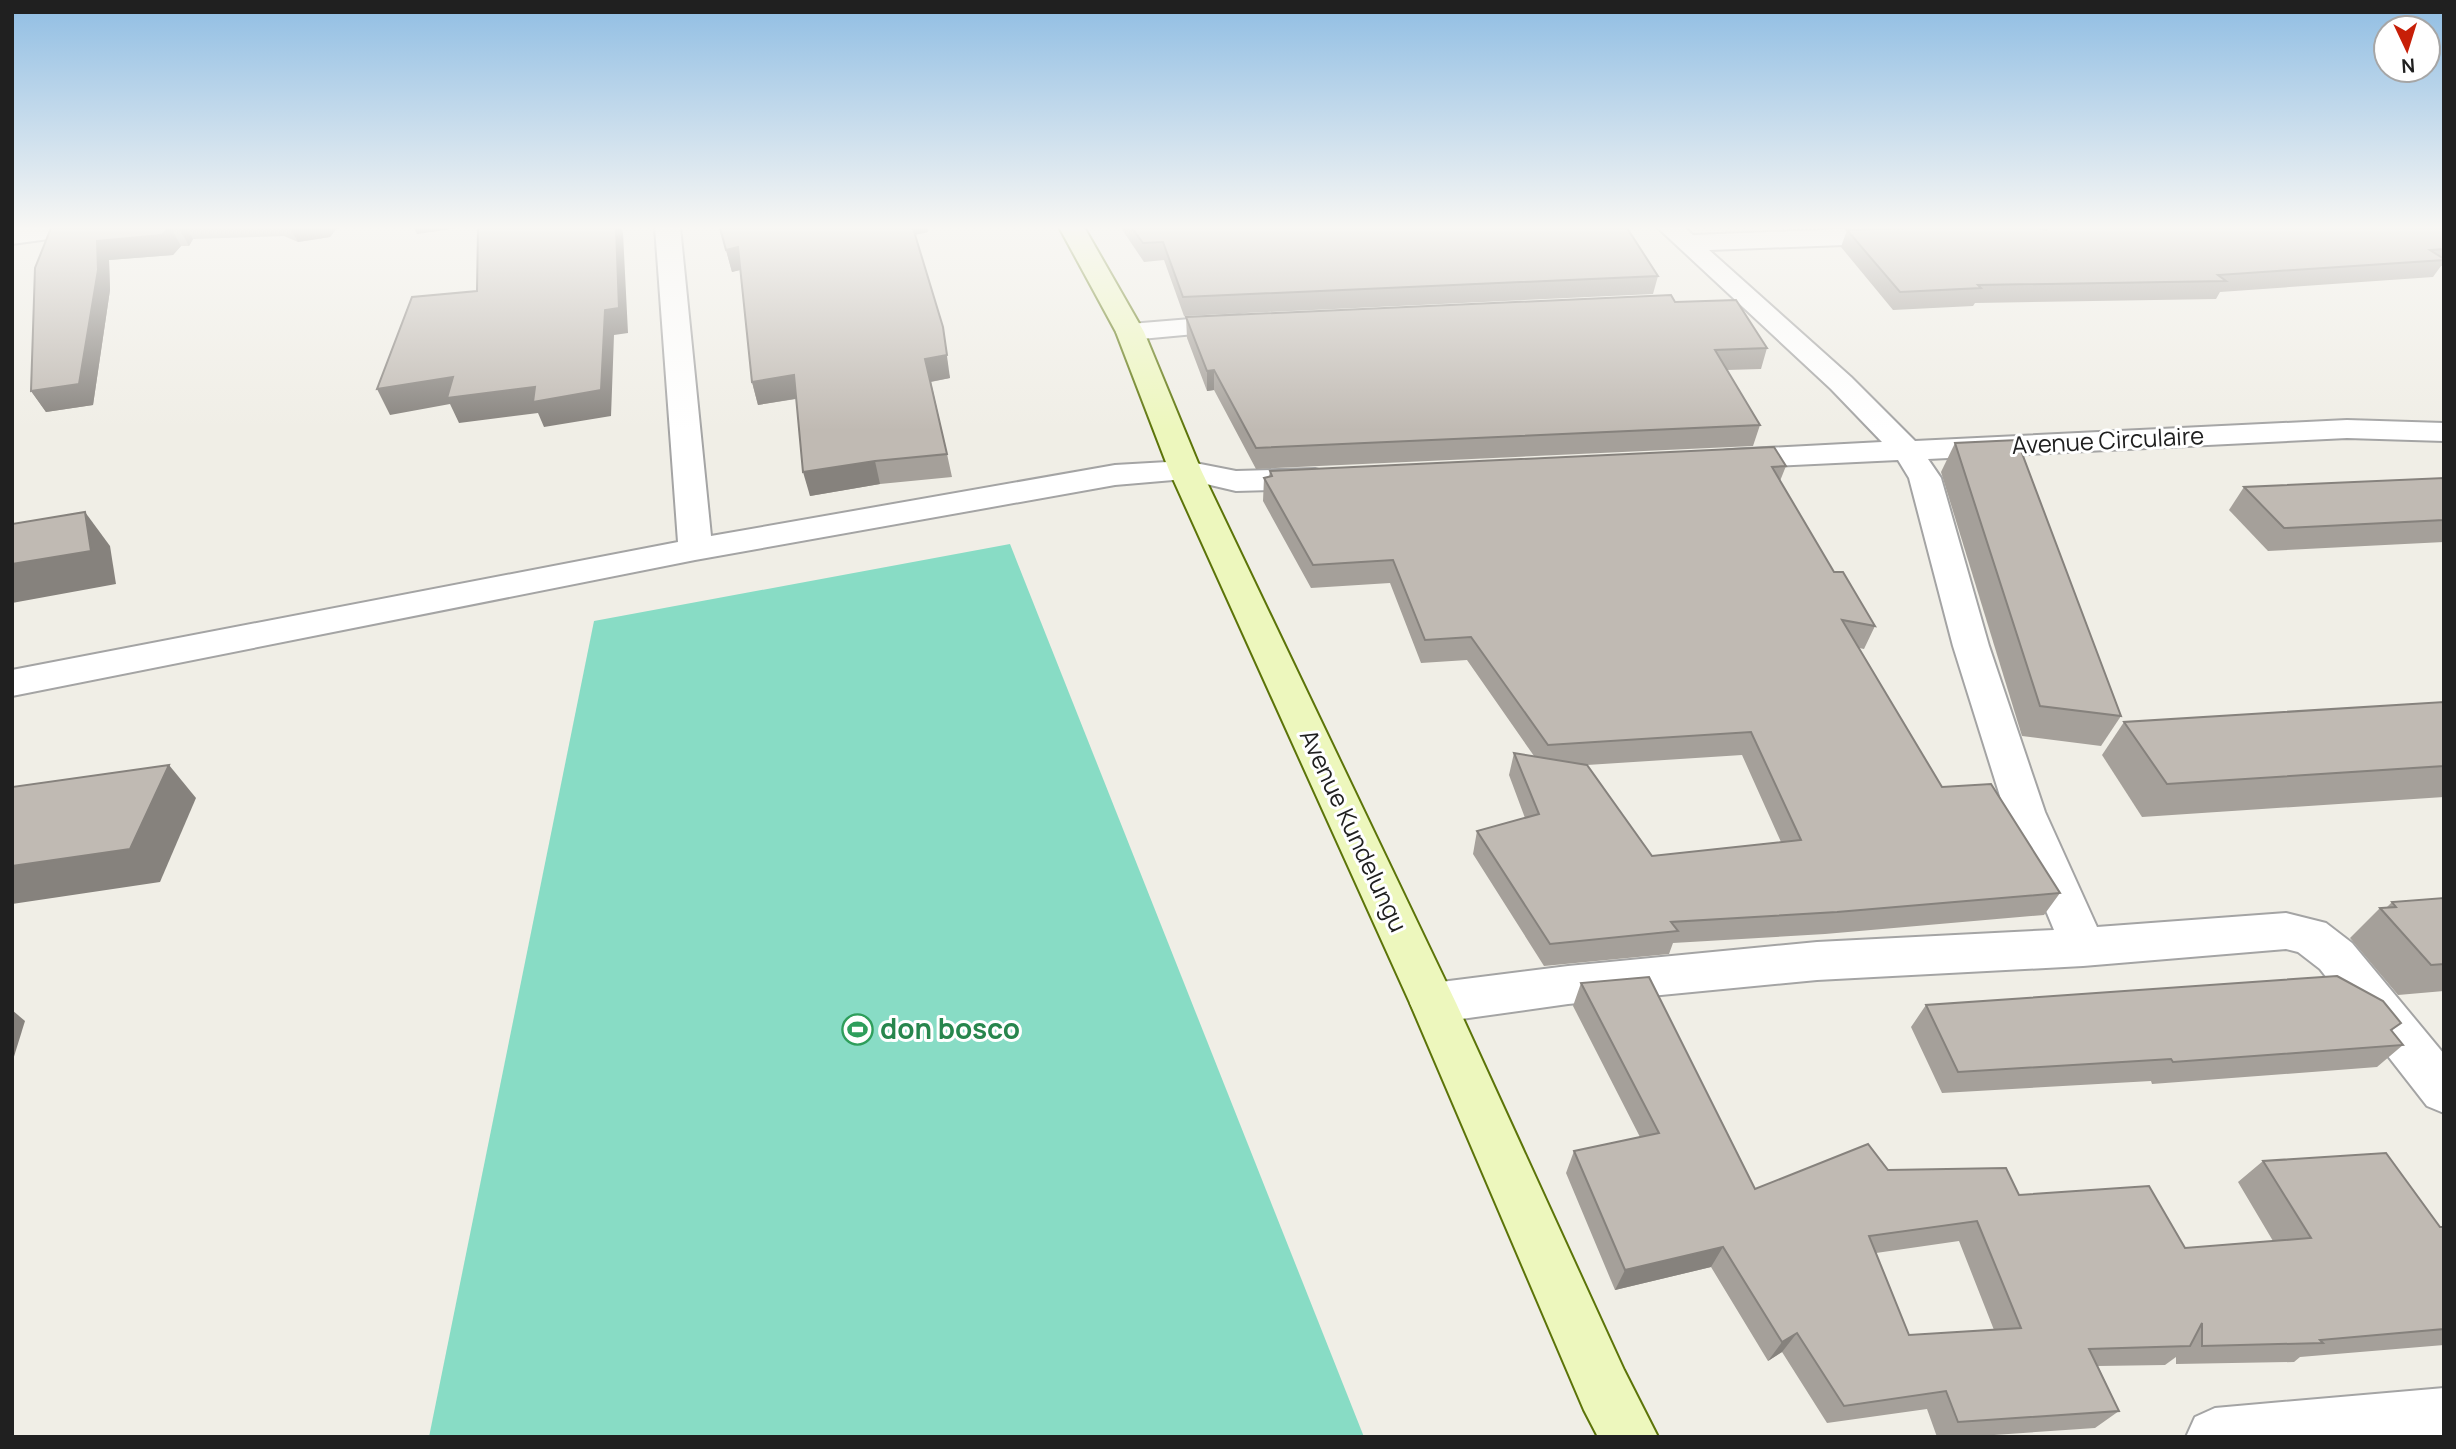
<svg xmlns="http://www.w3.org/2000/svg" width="2456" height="1449" viewBox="0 0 2456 1449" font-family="Manrope,sans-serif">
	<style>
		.pitch { fill: #88dcc5 }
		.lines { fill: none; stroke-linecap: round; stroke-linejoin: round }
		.street-casing { stroke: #a4a4a4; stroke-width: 4 }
		.secondary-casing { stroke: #5c7409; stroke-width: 4 }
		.street { fill: #fff; fill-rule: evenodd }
		.secondary { fill: #edf7bd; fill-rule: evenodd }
		.wall { fill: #a5a09a; fill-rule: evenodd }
		.shaded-wall { fill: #86827d }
		.building { fill: #c0bab3; stroke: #86827d; stroke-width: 2; fill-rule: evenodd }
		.labels { text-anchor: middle; stroke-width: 6; stroke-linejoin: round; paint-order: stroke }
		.street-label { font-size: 24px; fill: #202020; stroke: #fff }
		.near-leisure-label { font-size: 28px; font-weight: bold; fill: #27864d; stroke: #fff; text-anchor: start }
	</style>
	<rect width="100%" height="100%" fill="#f0eee6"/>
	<!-- pitch -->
	<path class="pitch" d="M1010 544 1364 1437H429L594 621Z"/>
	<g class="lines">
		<defs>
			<g id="street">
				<path d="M90 227 87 232 78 235 12 244V228Z"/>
				<path d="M655 227H680L711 536 1115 465 1185 461 1236 471 1315 469 1326 472 1331 479 1326 486 1315 489 1236 491 1185 479 1115 485 695 560 12 696V670L678 542Z"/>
				<path d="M1657 227H1684L1693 235 1895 227 1906 230 1910 235 1906 240 1897 243 1709 250 1851 377 1915 441 2347 420 2444 423V441L2347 438 1928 459 1941 478 1989 646 2045 812 2097 927 2286 913 2326 923 2352 943 2444 1054V1113L2427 1106 2320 969 2298 952 2286 949 2083 966 1817 980 1568 1004 1433 1023 1417 1017 1410 1003 1417 989 1433 983 1568 966 1817 942 2054 930 2005 812 1953 646 1909 478 1898 460 1729 468 1718 466 1713 459 1718 452 1729 450 1882 442 1831 389Z"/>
				<path d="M1239 315 1249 317 1253 323 1249 329 1130 340 1120 338 1116 332 1120 326 1130 324Z"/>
				<path d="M2444 1388V1437H2186L2195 1417 2215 1408Z"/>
			</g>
			<path id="secondary" d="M1059 227H1084L1144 332 1201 470 1456 1003 1624 1370 1658 1437H1598L1584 1410 1410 1003 1169 470 1116 332Z"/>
		</defs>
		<!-- street casing -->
		<use href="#street" class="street-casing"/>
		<!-- secondary casing -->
		<use href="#secondary" class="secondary-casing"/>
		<!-- street -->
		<use href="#street" class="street"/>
		<!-- secondary -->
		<use href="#secondary" class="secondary"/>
	</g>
	<!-- wall -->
	<g class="wall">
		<path d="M51 228H338H337L330 237 298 242 284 236 193 239 189 246H181L173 255 109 260 110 290 93 405 46 412 31 391Z"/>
		<path d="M720 228H927L928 232 915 235 950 378 931 382 947 454 952 477 880 484 810 496 796 399 758 405 752 382 740 270 732 272Z"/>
		<path d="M1121 228H1610L1658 276 1653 294 1184 316 1164 260 1144 262Z"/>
		<path d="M1908 228H2444V266H2441L2433 277 2220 292 2216 299 1975 303 1973 306 1893 310 1841 247 1847 230Z"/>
		<path d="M1675 302 1767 348 1761 369 1727 370 1760 425 1753 446 1256 469 1214 390 1207 391 1187 338 1186 317Z"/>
		<path d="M1955 443 2121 716 2101 746 2022 736 1941 472Z"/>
		<path d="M1786 466 1780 481 1834 572 1875 626 1864 649 1859 648 1942 787 2060 893 2044 915 1825 934 1673 943 1669 954 1544 966 1473 854 1477 831 1525 818 1509 775 1514 753 1534 756 1467 660 1421 663 1390 583 1311 588 1263 501 1264 478 1269 477 1270 471ZM1742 755 1781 842 1652 856 1587 765Z"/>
		<path d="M2444 478V542L2268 551 2229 510 2244 487Z"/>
		<path d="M2444 702V797L2142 817 2102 755 2124 722Z"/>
		<path d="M2444 898V991L2398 995 2350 938 2380 908H2386L2392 902Z"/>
		<path d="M1581 983 1755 1189 1888 1170 2019 1195 2185 1248 2273 1241 2238 1182 2263 1161 2440 1227H2444V1345L2300 1357 2294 1362 2176 1364V1357L2165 1365 2098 1366 2119 1411 2095 1428 1965 1437H1937L1927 1409 1827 1423 1782 1352 1768 1361 1711 1267 1615 1290 1566 1173 1574 1151 1640 1137 1573 1006ZM1959 1241 1994 1330 1909 1335 1876 1253Z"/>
		<path d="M1926 1005 2401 1023 2392 1030 2403 1045 2377 1067 2152 1084 2151 1081 1942 1093 1911 1027Z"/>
	</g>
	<!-- shaded-wall -->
	<g class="shaded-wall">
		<path d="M171 228 181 246 173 255 109 260 110 290 93 405 46 412 31 391 97 241Z"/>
		<path d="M179 228H186L193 239 189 246Z"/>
		<path d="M290 228H338H337L330 237 298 242Z"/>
		<path d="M414 228H459L417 234Z"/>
		<path d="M616 228H621L623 233 628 333 614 335 611 416 544 427 538 413 459 423 450 404 390 415 377 389 605 310Z"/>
		<path d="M911 228H927L928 232 912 235Z"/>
		<path d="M738 247 744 269 732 272 726 250Z"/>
		<path d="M943 327 950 378 929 382 925 359Z"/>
		<path d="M1214 370V390L1207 391V371Z"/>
		<path d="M794 375 800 398 758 405 752 382Z"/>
		<path d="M875 461 880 484 810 496 803 472Z"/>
		<path d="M85 512 110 546 116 584 12 603V564Z"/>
		<path d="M169 765 196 798 160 882 12 904V866Z"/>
		<path d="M12 1010 25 1021 12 1063Z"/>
		<path d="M1723 1247 1711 1267 1615 1290 1625 1270Z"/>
		<path d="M1797 1333 1782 1352 1768 1361 1782 1342Z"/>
	</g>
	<!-- building -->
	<g class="building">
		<path d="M51 228H169L162 235 97 241 98 270 79 384 31 391 35 268Z"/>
		<path d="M478 228H616L619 308 605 310 601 390 533 402 535 387 447 398 453 377 377 389 412 297 477 291Z"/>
		<path d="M720 228H913L943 327 947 355 925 359 947 454 875 461 803 472 794 375 752 382 738 247 726 250Z"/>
		<path d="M1132 228H1627L1658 276 1183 297 1163 242 1143 243Z"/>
		<path d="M1908 228H2038L2047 230 2044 228H2444V249L2430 250 2444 259V260L2218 275 2226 281 1978 285 1981 288 1900 292 1847 230Z"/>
		<path d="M1671 295 1675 302 1736 300 1767 348 1715 350 1760 425 1256 448 1214 370 1207 371 1186 317Z"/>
		<path d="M2017 440 2121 716 2040 706 1955 443Z"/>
		<path d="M1774 447 1786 466 1772 467 1834 572H1843L1875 626 1842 620 1942 787 1991 784 2060 893 1837 912 1671 922 1678 931 1550 944 1477 831 1539 814 1514 753 1587 765 1652 856 1801 840 1751 732 1548 745 1471 637 1425 640 1393 560 1313 565 1264 478 1272 476 1270 471Z"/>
		<path d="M2444 478V520L2284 528 2244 487Z"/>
		<path d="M85 512 91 551 12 564V524Z"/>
		<path d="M2444 702V766L2167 784 2124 722Z"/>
		<path d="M169 765 130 849 12 866V787Z"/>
		<path d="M2444 898V964L2431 965 2380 908 2396 907 2392 902Z"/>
		<path d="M2337 976 2383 1001 2401 1023 2391 1030 2403 1045 2173 1062 2171 1059 1958 1072 1926 1005Z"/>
		<path d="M1649 977 1755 1189 1868 1144 1888 1170 2006 1168 2019 1195 2149 1186 2185 1248 2311 1238 2263 1161 2386 1153 2440 1227H2444V1329L2320 1340 2323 1343 2202 1346V1323L2190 1346 2089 1349 2119 1411 1958 1422 1946 1391 1844 1406 1797 1333 1782 1342 1723 1247 1625 1270 1574 1151 1659 1133 1581 983ZM1977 1221 2021 1328 1909 1335 1869 1236Z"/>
	</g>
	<!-- sky -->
	<linearGradient id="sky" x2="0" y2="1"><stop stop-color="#8fbde3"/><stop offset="0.53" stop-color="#f8f7f4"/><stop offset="1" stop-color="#f8f7f4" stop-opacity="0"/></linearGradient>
	<rect width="2456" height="430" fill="url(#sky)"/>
	<!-- icons -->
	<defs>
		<symbol id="stadium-ring" viewBox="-11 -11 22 22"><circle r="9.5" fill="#fff" stroke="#2e9e5b" stroke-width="1.5"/><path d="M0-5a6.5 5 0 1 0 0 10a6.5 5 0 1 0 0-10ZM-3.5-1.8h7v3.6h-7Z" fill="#2e9e5b"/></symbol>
	</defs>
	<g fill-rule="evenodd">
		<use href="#stadium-ring" x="840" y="1012" width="35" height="35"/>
	</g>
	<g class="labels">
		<!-- street labels -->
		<g class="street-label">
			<text transform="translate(2108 441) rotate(-3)" y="8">Avenue Circulaire</text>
			<text transform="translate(1353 831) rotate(65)" y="8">Avenue Kundelungu</text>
		</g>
		<!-- near-leisure labels -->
		<g class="near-leisure-label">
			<text x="880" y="1039">don bosco</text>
		</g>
	</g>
	<!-- border -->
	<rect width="2456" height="1449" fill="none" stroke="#202020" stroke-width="28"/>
	<!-- north arrow -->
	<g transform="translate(2407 49) rotate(176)"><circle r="33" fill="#ffffff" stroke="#a6a6a6" stroke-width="2"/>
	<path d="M0-5L12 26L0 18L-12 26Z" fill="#c71f08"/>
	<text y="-10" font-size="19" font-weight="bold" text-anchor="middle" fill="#202020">N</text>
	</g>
</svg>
